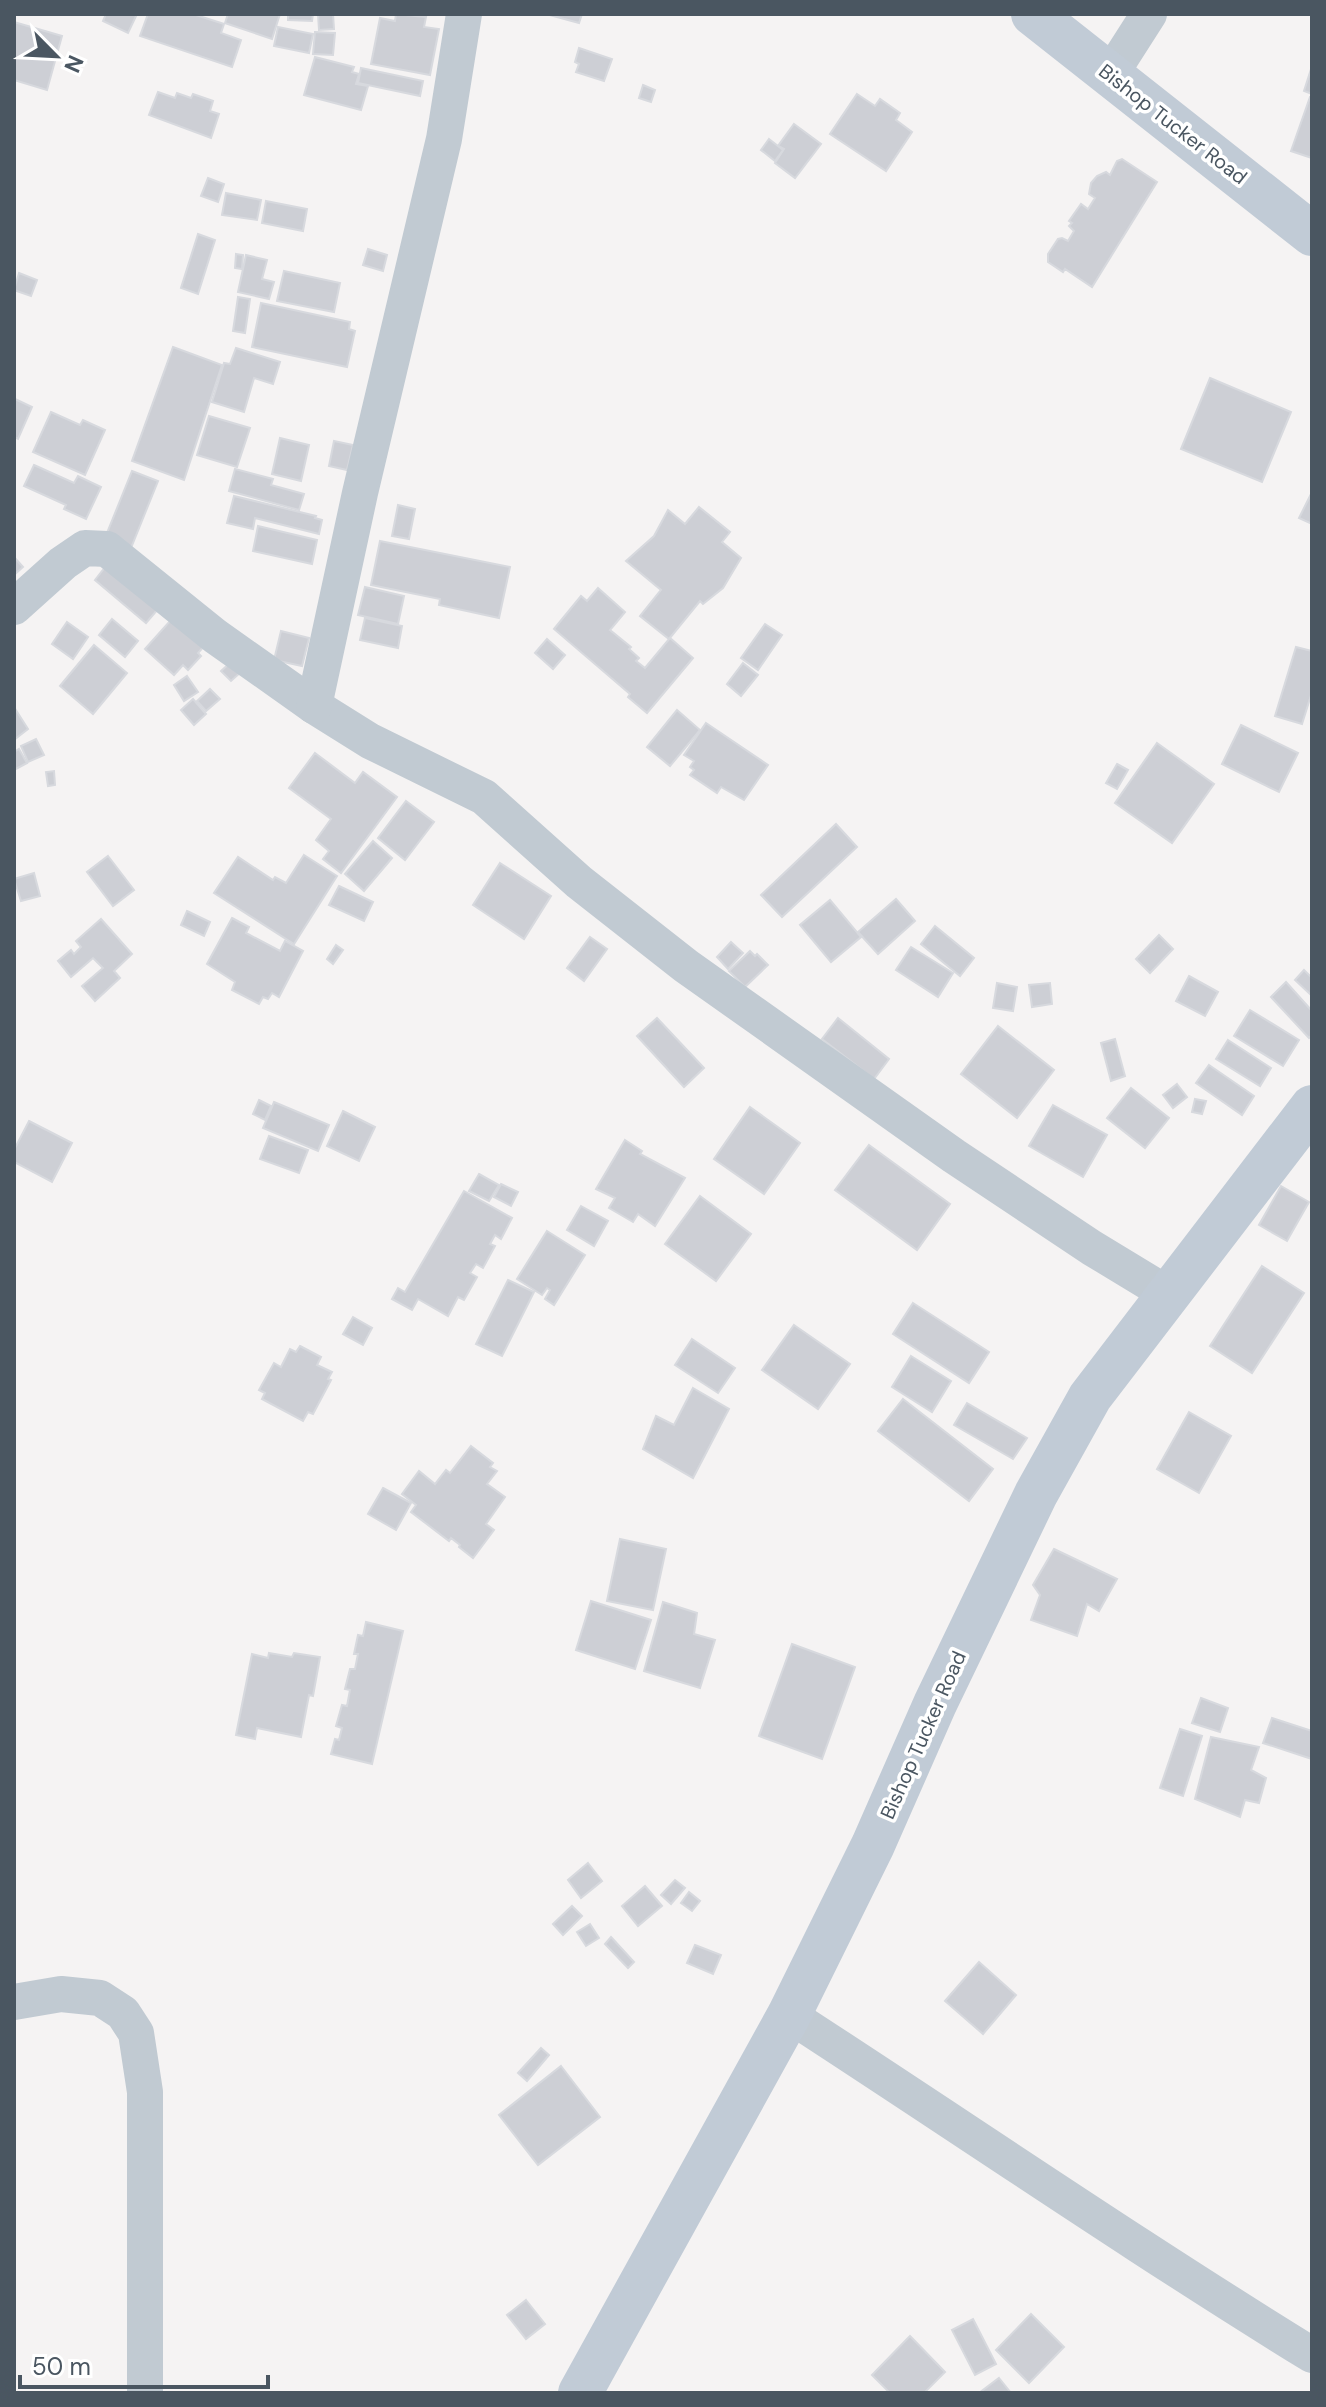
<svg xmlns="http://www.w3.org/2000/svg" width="1326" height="2407" viewBox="0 0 1326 2407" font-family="'DM Sans',sans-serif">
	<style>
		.building { fill: #cdcfd5; stroke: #d7d9de; stroke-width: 2 }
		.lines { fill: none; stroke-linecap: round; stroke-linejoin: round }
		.street { stroke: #c1cad2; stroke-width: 36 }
		.secondary { stroke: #c1cbd6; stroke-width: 44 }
		.labels { text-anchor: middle; stroke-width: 7; stroke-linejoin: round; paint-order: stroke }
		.street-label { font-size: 20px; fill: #4a5661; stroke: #fff }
	</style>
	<rect width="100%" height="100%" fill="#f5f3f3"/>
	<!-- building -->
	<g class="building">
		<path d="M106 14H137L128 33 103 21Z"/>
		<path d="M148 14H193L224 24 221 33 241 40 232 67 140 36Z"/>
		<path d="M228 14H280L272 39 225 23Z"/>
		<path d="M288 14H313L312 21 288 20Z"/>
		<path d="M318 14H333L334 29 319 30Z"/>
		<path d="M396 14 426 17 424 27 439 29 430 75 371 64 380 18 395 21Z"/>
		<path d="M546 14H582L579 23Z"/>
		<path d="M14 22 62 36 47 90 14 80Z"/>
		<path d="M278 27 313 34 309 53 274 46Z"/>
		<path d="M315 32 335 33 333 55 313 54Z"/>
		<path d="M579 48 612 59 604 81 576 72 579 64 575 62Z"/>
		<path d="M315 57 354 67 352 72 359 74 356 84 368 86 361 110 304 95Z"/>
		<path d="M1312 66V94L1304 91Z"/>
		<path d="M361 68 423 81 420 96 358 83Z"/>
		<path d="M643 85 655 90 651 102 639 98Z"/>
		<path d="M158 92 175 98 177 93 191 98 193 94 213 101 210 111 219 114 211 138 149 115Z"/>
		<path d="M857 94 875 106 880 99 900 113 896 120 912 132 886 171 830 134Z"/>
		<path d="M1310 97H1312V158L1291 151Z"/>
		<path d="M794 124 821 144 795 178 775 163 784 149 778 146Z"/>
		<path d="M769 139 783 150 775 161 761 150Z"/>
		<path d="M1122 159 1157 182 1092 287 1065 269 1063 272 1048 262V254L1058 239 1062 238 1068 241 1074 231 1069 226 1072 223 1069 221 1081 204 1088 209 1095 198 1089 194 1091 183 1097 176 1106 172 1110 175 1117 161Z"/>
		<path d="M208 178 224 184 218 202 201 196Z"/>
		<path d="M226 193 261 200 257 220 222 215Z"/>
		<path d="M266 201 307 209 303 231 262 223Z"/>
		<path d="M198 234 215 240 198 294 181 288Z"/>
		<path d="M368 249 387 255 383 271 363 265Z"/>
		<path d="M236 254 243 255 242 269 235 268Z"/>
		<path d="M246 255 267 260 262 279 274 282 269 299 238 292Z"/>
		<path d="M284 271 340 283 334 312 277 301Z"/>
		<path d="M19 273 37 280 31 296 14 290Z"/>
		<path d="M238 297 250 299 245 333 233 331Z"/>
		<path d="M261 303 350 322 349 329 355 331 347 367 252 347Z"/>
		<path d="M173 347 222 365 184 480 132 461Z"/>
		<path d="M236 348 280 362 273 384 254 378 244 412 212 402 224 363 230 364Z"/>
		<path d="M1210 378 1291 412 1262 482 1181 449Z"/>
		<path d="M15 399 32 407 18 439 14 437Z"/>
		<path d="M51 412 80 425 83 420 105 430 85 475 33 452Z"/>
		<path d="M209 416 250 428 237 467 197 455Z"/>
		<path d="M280 438 309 445 301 481 272 474Z"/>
		<path d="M334 441 353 445 347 470 329 466Z"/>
		<path d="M34 465 74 483 78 476 101 487 86 519 64 509 66 505 24 486Z"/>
		<path d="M235 469 273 479 271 485 304 494 299 510 229 491Z"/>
		<path d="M132 471 158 481 131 548 105 538Z"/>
		<path d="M1311 494 1312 495V524L1299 518Z"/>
		<path d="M234 496 316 516 315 518 322 520 319 534 255 518 253 529 227 523Z"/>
		<path d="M398 505 415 509 409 539 392 536Z"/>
		<path d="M699 507 730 532 722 542 741 558 723 588 703 604 700 601 669 639 640 616 661 590 626 561 654 536 668 510 685 524Z"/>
		<path d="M258 526 317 540 312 564 253 551Z"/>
		<path d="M380 541 510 567 499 618 439 605 440 599 371 585Z"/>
		<path d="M14 557 23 567 14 575Z"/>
		<path d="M106 566 158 609 146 623 95 580Z"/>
		<path d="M365 587 404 596 398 624 358 615Z"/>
		<path d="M598 588 625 612 610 630 631 647 629 649 639 658 636 661 645 668 670 638 693 658 647 713 628 697 630 694 554 629 581 596 587 601Z"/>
		<path d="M365 618 402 626 398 648 360 640Z"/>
		<path d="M112 619 138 641 125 657 99 635Z"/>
		<path d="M170 621 206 644 198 653 201 656 188 670 183 665 174 675 145 649Z"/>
		<path d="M67 622 88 637 73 659 52 644Z"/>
		<path d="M765 624 782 635 758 670 741 658Z"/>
		<path d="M281 631 309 638 302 666 274 660Z"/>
		<path d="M547 639 565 655 553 669 535 653Z"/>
		<path d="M94 645 127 673 93 714 60 686Z"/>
		<path d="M1296 647 1312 651V692L1302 724 1275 716Z"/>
		<path d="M231 662 240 673 231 681 221 671Z"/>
		<path d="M743 663 758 675 741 696 727 684Z"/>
		<path d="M187 676 198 692 184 701 174 685Z"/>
		<path d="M210 689 220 699 206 711 197 701Z"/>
		<path d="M193 699 206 714 194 725 181 710Z"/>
		<path d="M14 707 28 729 14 740Z"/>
		<path d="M677 710 700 730 670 766 647 747Z"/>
		<path d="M706 723 768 765 744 800 721 787 717 793 690 775 694 770 690 767 694 761 684 755Z"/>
		<path d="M1241 725 1298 753 1279 792 1222 764Z"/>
		<path d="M36 739 44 755 28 762 21 746Z"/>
		<path d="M1157 743 1214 784 1172 843 1115 803Z"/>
		<path d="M19 749 27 763 14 770V752Z"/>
		<path d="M315 753 355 783 363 772 397 797 341 873 323 859 329 851 316 840 331 819 289 788Z"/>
		<path d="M1117 764 1128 770 1117 789 1106 783Z"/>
		<path d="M54 771 55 785 48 786 46 772Z"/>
		<path d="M406 801 434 822 405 860 378 838Z"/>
		<path d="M836 824 857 847 782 917 761 895Z"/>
		<path d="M373 841 392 858 364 891 345 874Z"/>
		<path d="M304 855 337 876 294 944 214 893 238 857 273 880 275 877 286 883Z"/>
		<path d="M108 856 134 890 113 906 87 872Z"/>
		<path d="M500 863 551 896 524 939 473 905Z"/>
		<path d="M34 873 40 896 21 901 14 879Z"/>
		<path d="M339 886 373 902 364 921 329 905Z"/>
		<path d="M896 899 915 921 878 954 858 932Z"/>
		<path d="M830 900 861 937 831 962 800 925Z"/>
		<path d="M187 911 210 922 204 936 181 925Z"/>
		<path d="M232 918 249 927 246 933 280 951 285 941 303 951 279 997 272 993 268 999 263 997 259 1004 232 990 235 982 207 964Z"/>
		<path d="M101 919 132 954 114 971 120 978 95 1001 82 986 103 968 93 958 71 977 58 961 71 950 74 954 81 947 76 941Z"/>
		<path d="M935 926 974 958 960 976 921 944Z"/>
		<path d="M1159 935 1173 949 1150 973 1136 959Z"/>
		<path d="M590 937 607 949 584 981 567 968Z"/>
		<path d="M731 942 743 953 728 969 717 957Z"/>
		<path d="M336 945 343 950 333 964 327 959Z"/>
		<path d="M911 947 953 973 938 997 896 970Z"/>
		<path d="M750 951 755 956 757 954 768 965 745 987 729 971Z"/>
		<path d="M1304 970 1312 978V996L1295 980Z"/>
		<path d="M1189 976 1218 992 1205 1016 1176 1001Z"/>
		<path d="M1286 982 1312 1011V1035L1309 1038 1271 997Z"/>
		<path d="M997 983 1017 987 1013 1011 993 1008Z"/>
		<path d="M1050 983 1052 1004 1032 1007 1029 985Z"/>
		<path d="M1250 1010 1299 1040 1283 1066 1234 1036Z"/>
		<path d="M657 1018 704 1068 684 1087 637 1036Z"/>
		<path d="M838 1018 889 1059 874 1079 822 1039Z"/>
		<path d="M998 1026 1054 1070 1017 1118 961 1074Z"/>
		<path d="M1115 1039 1125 1076 1111 1081 1101 1043Z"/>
		<path d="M1228 1040 1271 1068 1260 1086 1216 1059Z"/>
		<path d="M1209 1065 1254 1096 1242 1115 1196 1083Z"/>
		<path d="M1177 1084 1187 1097 1173 1108 1163 1095Z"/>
		<path d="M1131 1088 1169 1118 1145 1148 1107 1118Z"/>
		<path d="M1195 1099 1206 1101 1202 1114 1192 1112Z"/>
		<path d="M259 1100 271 1106 265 1120 253 1114Z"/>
		<path d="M274 1102 329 1125 318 1151 263 1128Z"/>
		<path d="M1053 1105 1107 1135 1083 1177 1029 1146Z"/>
		<path d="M750 1107 800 1143 764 1194 714 1159Z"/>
		<path d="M343 1111 375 1127 359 1161 327 1146Z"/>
		<path d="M29 1121 72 1143 52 1182 14 1162V1150Z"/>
		<path d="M269 1136 308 1150 299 1173 260 1159Z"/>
		<path d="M625 1140 642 1151 640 1154 685 1178 655 1226 638 1214 633 1222 609 1208 615 1198 596 1189Z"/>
		<path d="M869 1145 950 1204 917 1250 835 1190Z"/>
		<path d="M479 1174 499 1185 489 1201 469 1191Z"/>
		<path d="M501 1184 518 1192 511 1206 494 1197Z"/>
		<path d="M1281 1186 1309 1202 1287 1241 1259 1225Z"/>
		<path d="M464 1191 512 1218 501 1239 495 1235 490 1244 495 1246 483 1268 476 1264 470 1273 477 1277 464 1300 458 1297 448 1316 418 1299 412 1310 392 1299 398 1288 405 1292Z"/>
		<path d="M700 1196 751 1234 716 1281 665 1244Z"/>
		<path d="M581 1206 608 1221 594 1246 567 1230Z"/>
		<path d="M547 1231 585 1255 554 1305 545 1299 550 1290 547 1288 542 1295 517 1279Z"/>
		<path d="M1262 1266 1304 1293 1252 1373 1210 1346Z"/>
		<path d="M508 1280 534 1292 502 1356 476 1344Z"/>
		<path d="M913 1303 989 1352 969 1383 893 1334Z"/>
		<path d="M353 1317 372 1328 363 1345 343 1334Z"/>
		<path d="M794 1325 850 1364 818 1409 762 1370Z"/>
		<path d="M692 1339 735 1368 718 1393 675 1365Z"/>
		<path d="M300 1346 321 1357 317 1365 332 1372 328 1379 331 1380 313 1414 308 1412 303 1421 262 1399 265 1393 259 1390 274 1363 281 1367 290 1349 296 1352Z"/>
		<path d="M911 1356 951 1381 932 1412 892 1387Z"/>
		<path d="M693 1388 729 1409 693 1478 643 1449 656 1416 674 1425Z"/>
		<path d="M903 1399 993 1469 969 1501 878 1431Z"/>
		<path d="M967 1403 1027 1438 1013 1459 954 1425Z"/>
		<path d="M1189 1412 1231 1436 1199 1493 1157 1469Z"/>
		<path d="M471 1446 493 1463 490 1467 497 1471 487 1484 505 1497 486 1524 494 1530 473 1558 459 1547 460 1545 451 1538 449 1541 411 1512 416 1505 402 1494 419 1471 435 1484 446 1470 450 1473Z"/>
		<path d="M383 1488 411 1503 396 1530 368 1514Z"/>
		<path d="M620 1539 666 1549 653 1610 607 1601Z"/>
		<path d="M1054 1549 1117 1579 1099 1611 1087 1604 1077 1636 1031 1620 1040 1595 1033 1585Z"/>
		<path d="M591 1601 651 1620 635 1669 576 1650Z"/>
		<path d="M663 1602 697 1613 694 1634 715 1640 700 1688 644 1671Z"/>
		<path d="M366 1622 403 1631 372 1764 331 1754 335 1739 339 1740 342 1728 336 1726 342 1705 347 1706 350 1690 345 1689 350 1669H355L358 1654H354L358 1635 363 1636Z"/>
		<path d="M792 1644 855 1667 822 1759 759 1736Z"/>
		<path d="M269 1653 292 1657 294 1653 320 1657 313 1696 309 1695 301 1737 257 1728 255 1739 236 1735 252 1654 268 1658Z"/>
		<path d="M1201 1698 1228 1708 1220 1732 1192 1723Z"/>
		<path d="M1272 1718 1312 1731V1759L1263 1743Z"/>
		<path d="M1180 1729 1202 1736 1183 1796 1160 1788Z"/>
		<path d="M1211 1737 1259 1747 1251 1770 1266 1778 1259 1803 1245 1800 1240 1817 1195 1799Z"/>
		<path d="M588 1863 602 1881 581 1898 568 1880Z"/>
		<path d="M675 1880 685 1888 671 1904 661 1895Z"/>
		<path d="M645 1886 662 1906 638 1926 622 1906Z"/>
		<path d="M689 1892 700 1901 692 1911 681 1903Z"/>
		<path d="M572 1906 582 1916 563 1935 553 1924Z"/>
		<path d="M590 1924 599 1938 586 1946 577 1932Z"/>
		<path d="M611 1937 634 1962 628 1968 605 1944Z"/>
		<path d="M695 1945 721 1955 713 1974 687 1963Z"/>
		<path d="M979 1962 1016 1995 983 2034 945 2001Z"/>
		<path d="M541 2048 549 2055 527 2081 518 2073Z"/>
		<path d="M561 2066 600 2117 538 2165 499 2115Z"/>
		<path d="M526 2300 545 2324 526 2339 507 2315Z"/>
		<path d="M1031 2314 1064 2347 1029 2383 996 2350Z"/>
		<path d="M973 2319 996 2364 975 2375 952 2330Z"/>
		<path d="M910 2336 945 2372 924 2393H890L872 2375Z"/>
		<path d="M999 2378 1011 2393H979Z"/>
	</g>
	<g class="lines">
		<!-- street -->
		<g class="street">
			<path d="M1110 75 1149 14"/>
			<path d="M14 607 63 563 85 548 107 549 215 636 314 706 370 741 484 797 579 882 686 966 954 1156 1092 1248 1168 1294"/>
			<path d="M314 706 360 493 444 139 464 14"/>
			<path d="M14 2002 61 1994 100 1998 123 2013 136 2033 145 2092V2393"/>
			<path d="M789 2015C963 2128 1135 2246 1312 2355"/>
		</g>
		<!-- secondary -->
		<g class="secondary">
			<path d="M1033 14 1312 234"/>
			<path d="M580 2393 789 2015 873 1845 935 1704 1036 1494 1090 1397 1312 1107"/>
		</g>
	</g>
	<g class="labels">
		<!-- street labels -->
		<g class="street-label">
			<text transform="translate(1173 124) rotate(38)" y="7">Bishop Tucker Road</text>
			<text transform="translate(923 1735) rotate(-66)" y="7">Bishop Tucker Road</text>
		</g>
	</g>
	<!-- border -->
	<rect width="1326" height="2407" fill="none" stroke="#4a5661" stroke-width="32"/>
	<!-- north arrow -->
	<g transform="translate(56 56) rotate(114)" stroke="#ffffff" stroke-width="6" paint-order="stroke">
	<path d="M0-6L14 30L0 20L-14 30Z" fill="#4a5661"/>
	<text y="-12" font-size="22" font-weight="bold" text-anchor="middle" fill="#4a5661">N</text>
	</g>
	<!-- scale -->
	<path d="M20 2375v12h248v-12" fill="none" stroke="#4a5661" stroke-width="4"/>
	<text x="32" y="2375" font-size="24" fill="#4a5661" stroke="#ffffff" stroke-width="6" paint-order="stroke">50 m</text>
</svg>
